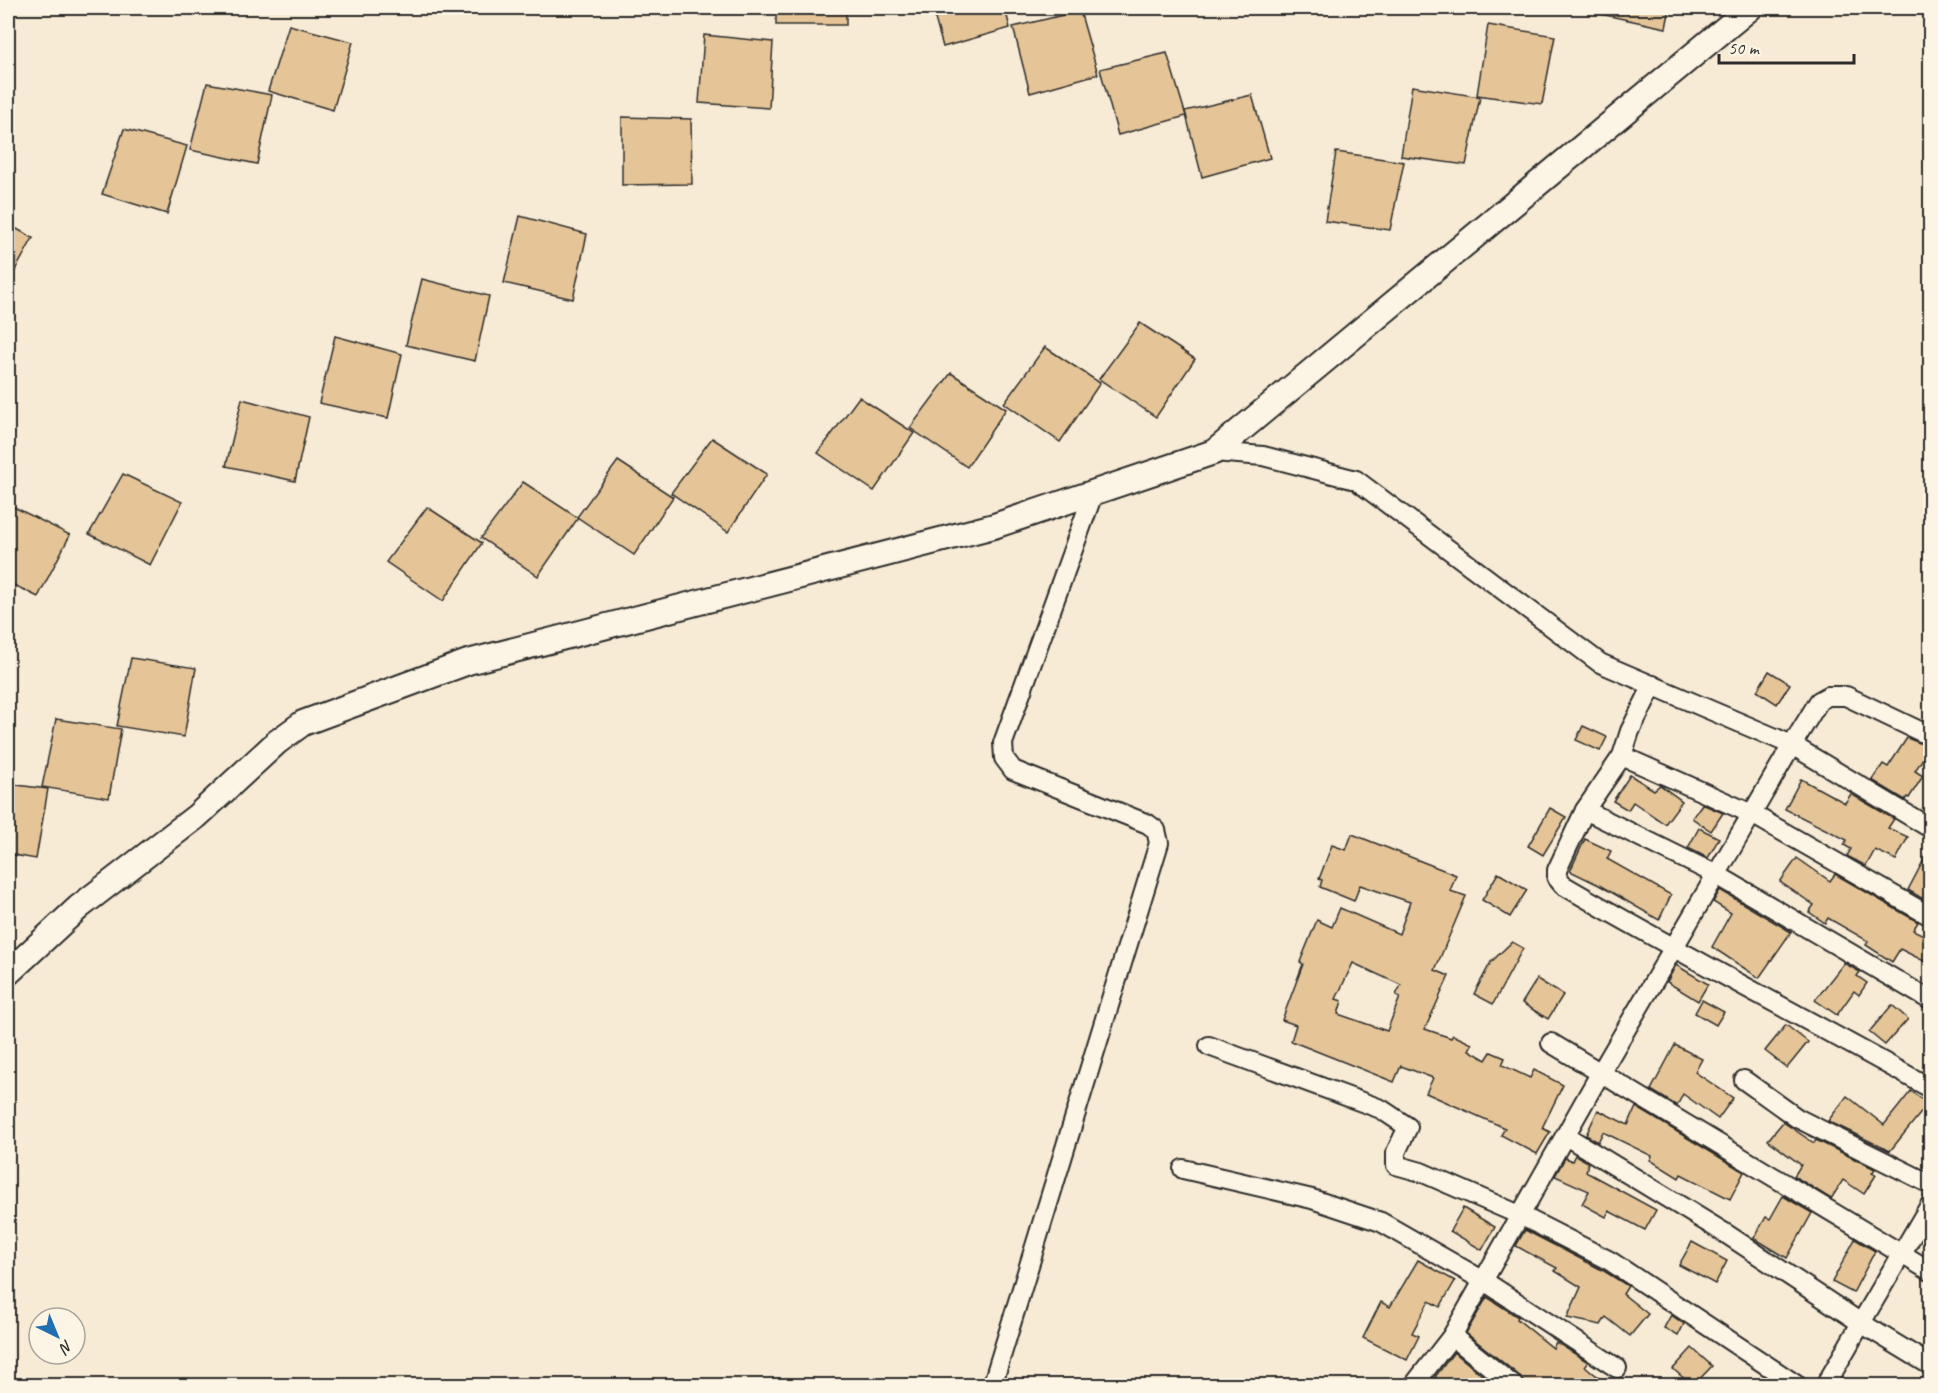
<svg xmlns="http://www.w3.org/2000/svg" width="1938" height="1393" viewBox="0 0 1938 1393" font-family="Caveat,sans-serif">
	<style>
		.building { fill: #e5c597; stroke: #2b2b2b; stroke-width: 1.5; fill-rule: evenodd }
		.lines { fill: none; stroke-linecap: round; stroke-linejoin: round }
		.minor-casing { stroke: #2b2b2b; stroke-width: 22 }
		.tertiary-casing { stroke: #2b2b2b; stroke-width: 28 }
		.minor { stroke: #fcf5e5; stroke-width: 18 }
		.tertiary { stroke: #fcf5e5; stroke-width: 24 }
	</style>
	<rect width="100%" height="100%" fill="#f7ebd5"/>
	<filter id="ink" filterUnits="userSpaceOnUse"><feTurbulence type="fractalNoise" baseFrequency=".0167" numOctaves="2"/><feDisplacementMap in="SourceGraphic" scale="12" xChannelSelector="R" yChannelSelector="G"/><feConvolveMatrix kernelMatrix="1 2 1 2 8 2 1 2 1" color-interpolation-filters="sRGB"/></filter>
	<g filter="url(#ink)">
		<!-- building -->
		<g class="building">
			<rect x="776" y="8" width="70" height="17"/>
			<path d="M932 8H1005L1010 28 943 47Z"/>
			<path d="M1601 8H1670L1666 28 1600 14Z"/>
			<path d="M1080 11 1098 74 1030 93 1013 27Z"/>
			<path d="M289 25 353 42 333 110 268 91Z"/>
			<path d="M1488 25 1555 36 1542 104 1477 95Z"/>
			<path d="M704 35 773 42 769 108 699 103Z"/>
			<path d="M1167 53 1186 116 1118 135 1100 69Z"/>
			<path d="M207 83 272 95 257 164 190 150Z"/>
			<path d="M1412 86 1480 97 1466 165 1401 156Z"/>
			<path d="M1252 95 1270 158 1202 177 1185 111Z"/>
			<path d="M622 117 691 119 692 184 622 185Z"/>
			<path d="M124 129 187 146 167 214 102 194Z"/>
			<path d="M1336 152 1404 162 1390 230 1325 221Z"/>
			<path d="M520 216 587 234 573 299 504 283Z"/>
			<path d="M8 224 33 238 8 283Z"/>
			<path d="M422 279 489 296 475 361 406 345Z"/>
			<path d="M1140 323 1195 359 1156 417 1099 379Z"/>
			<path d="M335 336 402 354 388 418 319 403Z"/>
			<path d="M1045 347 1100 383 1060 442 1004 403Z"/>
			<path d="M951 373 1006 409 967 467 910 428Z"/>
			<path d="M859 397 914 433 874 491 818 453Z"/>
			<path d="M242 399 309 417 295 481 226 466Z"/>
			<path d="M712 438 767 474 728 532 671 493Z"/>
			<path d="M618 461 673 497 634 555 577 517Z"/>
			<path d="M123 474 182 502 150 565 89 534Z"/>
			<path d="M523 482 578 518 538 576 481 538Z"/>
			<path d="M8 504 70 535 38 597 8 582Z"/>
			<path d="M427 507 482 543 443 601 386 562Z"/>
			<path d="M131 658 196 668 184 737 117 726Z"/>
			<path d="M1769 671 1790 684 1777 704 1757 691Z"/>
			<path d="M56 719 121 729 109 798 42 787Z"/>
			<path d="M1583 726 1607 737 1600 751 1576 740Z"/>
			<path d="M1907 738 1930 747 1915 771 1923 776 1909 798 1907 797 1905 800 1872 780 1883 764 1888 767Z"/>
			<path d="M1630 775 1654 790 1660 785 1682 801 1665 824 1633 802 1628 810 1613 801Z"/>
			<path d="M1801 779 1845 803 1851 794 1894 819 1888 828 1908 837 1896 860 1875 850 1866 866 1847 856 1851 849 1844 845 1847 840 1785 809Z"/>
			<path d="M8 784 48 789 36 859 8 854Z"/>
			<path d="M1702 804 1723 813 1711 831 1692 818Z"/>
			<path d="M1550 808 1566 817 1543 855 1528 846Z"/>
			<path d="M1699 828 1719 838 1708 858 1688 848Z"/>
			<path d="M1352 834 1456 875 1450 891 1466 896 1435 970 1449 976 1425 1029 1451 1038 1453 1035 1472 1044 1469 1050 1486 1060 1491 1052 1505 1058 1502 1065 1530 1078 1534 1070 1563 1085 1542 1128 1550 1132 1537 1154 1501 1135 1505 1128 1426 1093 1433 1078 1401 1066 1394 1082 1291 1041 1296 1025 1282 1020 1303 964 1300 962 1317 920 1332 927 1340 908 1399 934 1410 902 1360 885 1354 901 1320 887 1322 880 1319 879 1332 845 1346 850ZM1353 963 1401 985 1396 995 1400 997 1387 1031 1338 1014 1342 1001 1336 999Z"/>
			<path d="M1585 839 1611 851 1607 859 1671 895 1659 920 1599 885 1570 871Z"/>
			<path d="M1930 848V903L1908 890Z"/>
			<path d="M1797 858 1830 881 1835 874 1918 922 1913 930 1930 938V964L1900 949 1892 962 1866 945 1868 941 1828 918 1825 923 1809 912 1814 905 1780 882Z"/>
			<path d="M1498 873 1527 890 1510 917 1482 900Z"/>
			<path d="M1720 890 1791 932 1759 978 1712 947 1731 913 1713 902Z"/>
			<path d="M1512 942 1523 948 1493 1004 1474 994 1491 962Z"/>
			<path d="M1844 963 1860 972 1857 976 1867 983 1859 995 1854 991 1837 1015 1815 1000Z"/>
			<path d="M1676 965 1708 984 1698 1001 1667 982Z"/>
			<path d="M1537 979 1563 995 1548 1019 1522 1003Z"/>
			<path d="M1702 1000 1724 1012 1716 1025 1695 1013Z"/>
			<path d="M1892 1005 1908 1019 1885 1045 1869 1032Z"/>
			<path d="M1786 1025 1808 1042 1787 1068 1765 1051Z"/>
			<path d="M1675 1045 1702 1059 1695 1072 1733 1098 1718 1119 1683 1094 1677 1106 1651 1090Z"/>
			<path d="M1911 1091 1928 1104 1890 1151 1828 1121 1847 1096 1884 1125Z"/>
			<path d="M1636 1107 1744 1172 1730 1199 1681 1174 1679 1178 1650 1160 1652 1156 1603 1132 1598 1142 1586 1135 1598 1110 1628 1125Z"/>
			<path d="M1783 1122 1814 1143 1816 1140 1875 1169 1872 1173 1876 1175 1864 1194 1843 1180 1831 1199 1794 1176 1801 1165 1768 1140Z"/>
			<path d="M1575 1155 1588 1162 1586 1172 1656 1210 1645 1230 1609 1211 1606 1217 1582 1204 1589 1191 1555 1176 1565 1158 1572 1161Z"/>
			<path d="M1783 1196 1812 1213 1787 1258 1754 1238 1766 1217 1770 1219Z"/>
			<path d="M1463 1208 1495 1227 1482 1250 1450 1231Z"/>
			<path d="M1525 1230 1604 1271 1628 1286 1623 1294 1648 1314 1630 1336 1606 1317 1601 1325 1567 1318 1581 1287 1555 1271 1557 1268 1516 1246Z"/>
			<path d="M1855 1239 1875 1251 1853 1293 1832 1282Z"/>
			<path d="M1692 1242 1727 1261 1715 1284 1679 1265Z"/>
			<path d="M1418 1260 1455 1281 1440 1307 1429 1301 1412 1333 1419 1336 1407 1360 1363 1338 1381 1302 1390 1307Z"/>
			<path d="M1487 1297 1518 1317 1517 1319 1553 1348 1556 1342 1588 1362 1585 1366 1609 1386H1525L1521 1377 1466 1333Z"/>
			<path d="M1671 1315 1684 1324 1678 1336 1664 1328Z"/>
			<path d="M1692 1348 1712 1366 1693 1386 1673 1369Z"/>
			<path d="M1454 1352 1495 1386H1447L1435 1377Z"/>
		</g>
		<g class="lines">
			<defs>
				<g id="minor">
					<path d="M1214 452 1263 456 1356 480 1600 663 1792 745 1601 1072 1452 1336 1514 1386"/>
					<path d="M1653 685 1630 731 1622 756 1585 810 1557 870V878L1563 885C1684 956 1808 1019 1930 1088"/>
					<path d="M1930 736 1846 696H1828L1819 701 1792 745 1930 828"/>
					<path d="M1622 756 1752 814 1930 916"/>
					<path d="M1585 810 1717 875 1930 1000"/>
					<path d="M1551 1043 1930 1271"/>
					<path d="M1209 1046 1381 1109 1408 1127 1396 1152V1165L1421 1172 1522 1216 1610 1261 1798 1386"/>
					<path d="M1744 1080 1797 1118 1930 1184"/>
					<path d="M1566 1136 1728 1235 1861 1323 1825 1386"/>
					<path d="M1183 1169 1312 1199 1381 1222 1484 1281 1617 1368"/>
					<path d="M1930 1205 1861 1323 1930 1365"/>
					<path d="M992 1386 1159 843 1156 830 1148 824 1013 770 1004 758 1003 743 1093 494"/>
					<path d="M1413 1386 1452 1336"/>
				</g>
				<path id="tertiary" d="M8 973 79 907 197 816 277 742 303 723 468 662 994 526 1214 452 1750 8"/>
			</defs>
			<!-- minor casing -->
			<use href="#minor" class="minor-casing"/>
			<!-- tertiary casing -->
			<use href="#tertiary" class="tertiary-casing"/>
			<!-- minor -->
			<use href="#minor" class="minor"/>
			<!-- tertiary -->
			<use href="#tertiary" class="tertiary"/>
		</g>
	</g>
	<!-- margin -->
	<rect width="1938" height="1393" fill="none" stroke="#fcf5e5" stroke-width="30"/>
	<rect x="15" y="15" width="1908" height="1363" fill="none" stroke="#2b2b2b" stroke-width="2" filter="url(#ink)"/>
	<!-- north arrow -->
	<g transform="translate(57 1336) rotate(137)"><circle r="28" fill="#fcf5e5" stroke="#a8a49b" stroke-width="1.5"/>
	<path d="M0-4.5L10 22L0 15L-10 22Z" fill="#1f6fb2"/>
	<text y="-9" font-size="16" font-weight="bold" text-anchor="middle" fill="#2b2b2b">N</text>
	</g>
	<!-- scale -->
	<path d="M1719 54v9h135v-9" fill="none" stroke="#2b2b2b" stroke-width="3"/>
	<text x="1728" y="54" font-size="18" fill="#2b2b2b" stroke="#fcf5e5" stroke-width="4.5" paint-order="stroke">50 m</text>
</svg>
